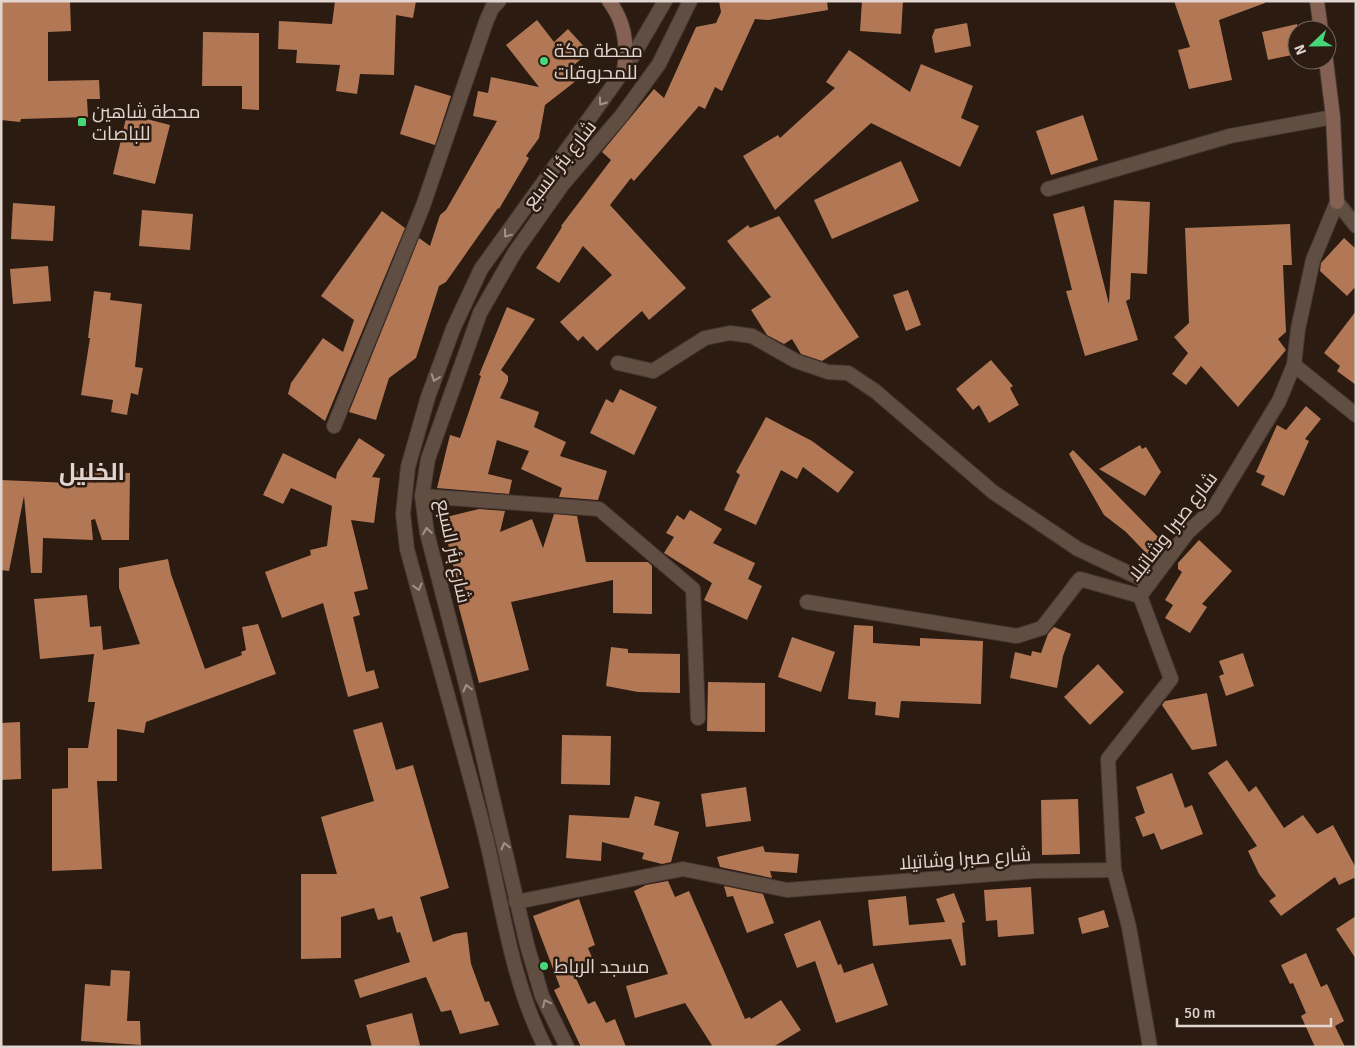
<svg xmlns="http://www.w3.org/2000/svg" width="1357" height="1048" viewBox="0 0 1357 1048" font-family="Signika,Cairo,sans-serif">
	<style>
		.building { fill: #b27856 }
		.lines { fill: none; stroke-linecap: round; stroke-linejoin: round }
		.minor-casing { stroke: #443732; stroke-width: 16 }
		.tertiary-casing { stroke: #443732; stroke-width: 16 }
		.secondary-casing { stroke: #443732; stroke-width: 16 }
		.minor { stroke: #614e43; stroke-width: 14 }
		.tertiary { stroke: #614e43; stroke-width: 14 }
		.secondary { stroke: #846152; stroke-width: 14 }
		.oneway { stroke: #a19289 }
		.poi-dot { fill: #46d77a; stroke: #2b1b11; stroke-width: 2 }
		.labels { text-anchor: middle; stroke-width: 5; stroke-linejoin: round; paint-order: stroke }
		.poi-label { font-size: 19px; fill: #e1d5cf; stroke: #2b1b11; text-anchor: start }
		.street-label { font-size: 19px; fill: #e1d5cf; stroke: #2b1b11 }
		.district-label { font-size: 24px; font-weight: bold; fill: #e1d5cf; stroke: #2b1b11 }
	</style>
	<rect width="100%" height="100%" fill="#2b1b11"/>
	<!-- building -->
	<g class="building">
		<path d="M1 1H70L71 31 48 32V81L99 80 100 99H87L88 117 21 119 20 122 1 120Z"/>
		<path d="M335 1H416L413 18 396 15 394 75 360 74 357 94 336 91 340 65 296 63 297 50 278 49 279 21 332 24Z"/>
		<path d="M719 1H827L828 10 768 20 755 19 722 91 715 87 705 109 699 106 634 181 631 178 610 205 686 288 649 320 642 311 597 351 583 336 578 341 560 322 612 275 583 246 559 283 536 268 562 227 561 226 611 160 602 152 654 89 664 98 696 27 716 23 721 12Z"/>
		<path d="M862 1H903L901 34 860 31Z"/>
		<path d="M1174 1H1265V3L1219 20 1232 80 1189 89 1178 50 1190 47Z"/>
		<path d="M537 20 554 42 568 29 589 52 573 66 581 77 545 105 539 138 526 156 529 158 499 209 498 208 446 282 439 286 416 358 389 378 376 420 349 412 419 238 430 246 440 215 446 210 497 121 473 116 478 91 488 93 491 77 539 87 506 45Z"/>
		<path d="M967 23 971 46 935 53 932 37 935 29Z"/>
		<path d="M1297 24V54L1268 60 1262 32Z"/>
		<path d="M203 32 259 33V110L242 109V86H202Z"/>
		<path d="M849 50 910 92 921 64 973 86 961 118 979 126 960 167 871 123 775 210 743 156 778 135 780 138 835 88 826 82Z"/>
		<path d="M415 85 451 96 435 145 400 134Z"/>
		<path d="M127 114 170 125 155 184 113 174Z"/>
		<path d="M1083 115 1098 160 1051 175 1036 131Z"/>
		<path d="M901 161 919 201 832 239 814 200Z"/>
		<path d="M1114 200 1150 202 1147 274 1131 273 1130 299 1126 301 1138 340 1085 356 1066 291 1072 290 1053 214 1084 206 1109 304Z"/>
		<path d="M13 203 55 206 53 241 11 239Z"/>
		<path d="M142 210 193 214 190 250 139 246Z"/>
		<path d="M382 211 405 228 325 421 288 394 291 383 323 338 343 352 354 320 321 296Z"/>
		<path d="M779 216 859 337 822 361 801 354 792 339 784 344 767 335 751 310 771 297 727 241 748 225 750 228Z"/>
		<path d="M1290 224 1292 265H1283L1286 332 1278 339 1286 350 1238 407 1201 366 1186 385 1172 374 1188 353 1174 337 1189 323 1185 228Z"/>
		<path d="M1344 238 1356 249V286L1347 296 1320 271 1321 263Z"/>
		<path d="M48 266 51 301 13 304 10 269Z"/>
		<path d="M908 290 921 325 906 331 893 295Z"/>
		<path d="M94 291 111 293 110 300 142 304 135 367 143 368 138 395 131 393 127 415 111 412 113 400 81 395 90 338H88Z"/>
		<path d="M507 307 535 319 501 370 508 376V381L500 398 539 412 534 427 566 442 560 456 607 471 598 500 559 497 562 488 521 469 529 451 497 440 488 474 512 480 509 494 437 488 450 435 460 438 481 376 479 375Z"/>
		<path d="M1356 311V385L1337 371 1340 366 1324 353Z"/>
		<path d="M991 360 1013 386 1010 388 1019 405 989 423 979 405 973 410 956 389Z"/>
		<path d="M620 389 657 407 634 455 590 433 606 399 613 403Z"/>
		<path d="M1306 406 1321 419 1305 439 1309 441 1284 496 1261 485 1265 476 1256 472 1277 425 1286 430Z"/>
		<path d="M766 417 812 441 854 472 838 493 803 467 797 479 781 470 756 525 724 510 740 475 736 472Z"/>
		<path d="M359 438 385 455 372 477 380 478 374 523 351 520 368 589 354 592 360 615 353 617 366 672 374 670 379 688 348 697 323 603 282 618 265 572 311 555 310 550 327 546 332 506 291 488 283 504 263 495 283 453 336 479 337 473Z"/>
		<path d="M1140 445 1142 449 1146 447 1161 472 1145 496 1099 469Z"/>
		<path d="M1073 450 1163 542 1149 556 1126 532 1104 515 1069 454Z"/>
		<path d="M70 471 130 473 129 540H102L95 519 91 520 93 540 43 538 42 573H31L24 496 9 571 1 570V480L70 483Z"/>
		<path d="M479 509 505 511 500 532 532 519 543 548 554 514 577 516 586 562H648L652 566V614L613 613V580L511 602 529 670 479 683 458 604 462 603 442 518Z"/>
		<path d="M690 510 722 529 713 543 755 563 748 579 762 586 747 620 704 600 712 583 664 553 674 537 666 533 677 515 684 520Z"/>
		<path d="M1199 540 1232 571 1202 604 1207 607 1190 633 1165 618 1173 605 1165 600 1182 572 1178 569V563Z"/>
		<path d="M168 559 171 574 205 669 242 655 241 652 246 650 242 627 258 624 276 674 146 722 144 733 117 729V781H97L102 869 52 871V789L68 788V748H88L95 702H88L94 654 40 659 34 599 87 595 90 627 101 626 103 650 140 644 119 588V568Z"/>
		<path d="M854 625 873 626V643L920 646V638L983 641 981 704 901 701 899 718 875 715 876 702 848 699Z"/>
		<path d="M1054 627 1071 634 1063 656 1057 688 1010 678 1015 652 1031 656 1032 651 1041 653 1048 634Z"/>
		<path d="M792 637 835 652 821 692 778 677Z"/>
		<path d="M611 647 628 649V653L680 654V693L638 692 606 686Z"/>
		<path d="M1243 653 1254 686 1226 696 1219 676 1224 674 1219 661Z"/>
		<path d="M1098 664 1124 692 1090 725 1064 697Z"/>
		<path d="M708 682 765 683V732L707 731Z"/>
		<path d="M1207 693 1217 746 1192 750 1162 705 1165 701Z"/>
		<path d="M20 722 21 779 1 780V723Z"/>
		<path d="M382 722 396 770 413 765 449 888 420 897 433 942 454 934 467 932 471 964 485 1002 489 1001 499 1025 460 1034 451 1010 441 1012 426 977 360 998 354 980 410 962 400 932 397 933 392 916 378 920 374 908 341 917V958L301 959V874H337L321 817 374 801 353 730Z"/>
		<path d="M562 735 611 736 610 785 561 784Z"/>
		<path d="M1227 760 1249 792 1256 786 1284 828 1303 815 1317 834 1333 825 1356 868V877L1339 885 1335 877 1281 916 1269 901 1276 896 1259 874 1248 851 1257 846 1208 773Z"/>
		<path d="M1172 773 1185 808 1192 805 1203 834 1161 850 1154 833 1143 837 1135 817 1145 813 1136 787Z"/>
		<path d="M746 787 751 821 706 827 701 794Z"/>
		<path d="M635 796 660 802 654 825 679 832 671 862 662 864 642 859 644 853 602 842 601 861 566 858 569 815 629 818Z"/>
		<path d="M1078 799 1080 854 1042 855 1041 800Z"/>
		<path d="M763 846 765 852 799 854 797 873 770 871 772 878 720 867 717 857Z"/>
		<path d="M668 881 675 897 689 891 745 1019 750 1017 751 1019 781 1000 801 1030 773 1047H713L685 1003 635 1018 626 986 668 974 634 891 646 885Z"/>
		<path d="M724 886 763 894 774 923 747 933 733 896 727 897Z"/>
		<path d="M1031 887 1034 934 998 937 997 920 986 921 984 890Z"/>
		<path d="M954 893 965 922 962 923 966 965 961 966 951 939 873 946 868 900 906 896 909 925 945 922 936 899Z"/>
		<path d="M579 899 595 945 588 948 594 962 572 970 588 1004 595 1001 606 1023 615 1019 626 1047H581L554 990 560 987 533 916Z"/>
		<path d="M1104 910 1109 927 1082 934 1078 918Z"/>
		<path d="M1356 916V959L1336 929Z"/>
		<path d="M820 920 838 965 841 964 844 973 873 963 888 1005 836 1023 815 961 797 968 784 934Z"/>
		<path d="M1306 953 1321 987 1327 984 1344 1021 1335 1026 1345 1047H1315L1301 1016 1306 1013 1293 983 1290 984 1281 965Z"/>
		<path d="M111 970 130 971 127 1021H140L141 1045 81 1041 85 984 110 986Z"/>
		<path d="M412 1013 420 1045 411 1047H372L366 1025Z"/>
	</g>
	<g class="lines">
		<defs>
			<g id="minor">
				<path d="M1048 189 1230 136 1333 117"/>
				<path d="M1337 202 1356 226"/>
				<path d="M618 363 653 371 705 338 730 333 752 336 796 361 828 372 848 373 875 391 993 492 1078 549 1150 583"/>
				<path d="M1294 365 1356 415"/>
				<path d="M334 426 423 206 486 22 492 8 499 1"/>
				<path d="M422 496 599 509 693 589 698 718"/>
				<path d="M807 602 1017 636 1042 628 1080 579 1140 596"/>
				<path d="M1114 870 1129 927 1150 1047"/>
				<path d="M516 902 683 869 787 890 1035 871 1114 870 1108 759 1171 679 1140 596 1188 532 1214 508 1279 401 1294 365 1298 329 1313 260 1337 202"/>
			</g>
			<g id="tertiary">
				<path d="M545 1047C510 978 502 900 483 826 459 733 432 641 407 549L403 514 408 467 428 397 453 329 481 269 627 66 665 1"/>
				<path d="M567 1047 542 996 527 945 469 696 427 533 422 496 428 459 480 313 515 252 563 184 622 115 659 64 690 1"/>
			</g>
			<g id="secondary">
				<path d="M609 1C625 22 628 45 624 70"/>
				<path d="M1317 1 1321 30"/>
				<path d="M1326 60 1333 117 1337 202"/>
			</g>
		</defs>
		<!-- minor casing -->
		<use href="#minor" class="minor-casing"/>
		<!-- tertiary casing -->
		<use href="#tertiary" class="tertiary-casing"/>
		<!-- secondary casing -->
		<use href="#secondary" class="secondary-casing"/>
		<!-- minor -->
		<use href="#minor" class="minor"/>
		<!-- tertiary -->
		<use href="#tertiary" class="tertiary"/>
		<!-- secondary -->
		<use href="#secondary" class="secondary"/>
	</g>
	<!-- one-way arrows -->
	<defs><path id="oneway-chevron" d="M-2-3.5L2.5 0L-2 3.5" fill="none" stroke-width="1.6" stroke-linecap="round" stroke-linejoin="round" transform="scale(1.25)"/></defs>
	<g class="oneway">
		<use href="#oneway-chevron" transform="translate(602 102) rotate(126)"/>
		<use href="#oneway-chevron" transform="translate(507 234) rotate(127)"/>
		<use href="#oneway-chevron" transform="translate(435 378) rotate(110)"/>
		<use href="#oneway-chevron" transform="translate(427 531) rotate(-99)"/>
		<use href="#oneway-chevron" transform="translate(418 587) rotate(75)"/>
		<use href="#oneway-chevron" transform="translate(467 688) rotate(-105)"/>
		<use href="#oneway-chevron" transform="translate(505 846) rotate(-104)"/>
		<use href="#oneway-chevron" transform="translate(546 1003) rotate(-115)"/>
	</g>
	<!-- markers -->
	<g class="poi-dot">
		<circle cx="544" cy="61" r="5"/>
		<rect x="77" y="117" width="10" height="10" rx="2.5"/>
		<circle cx="544" cy="966" r="5"/>
	</g>
	<g class="labels">
		<!-- poi labels -->
		<g class="poi-label">
			<text x="554" y="57">محطة مكة<tspan x="554" dy="22">للمحروقات</tspan></text>
			<text x="92" y="118">محطة شاهين<tspan x="92" dy="22">للباصات</tspan></text>
			<text x="554" y="973">مسجد الرباط</text>
		</g>
		<!-- street labels -->
		<g class="street-label">
			<text transform="translate(559 164) rotate(-52)" y="7">شارع بئر السبع</text>
			<text transform="translate(1172 526) rotate(-52)" y="7">شارع صبرا وشاتيلا</text>
			<text transform="translate(454 551) rotate(78)" y="7">شارع بئر السبع</text>
			<text transform="translate(965 858) rotate(-4)" y="7">شارع صبرا وشاتيلا</text>
		</g>
		<!-- district labels -->
		<g class="district-label">
			<text x="92" y="480">الخليل</text>
		</g>
	</g>
	<!-- border -->
	<rect width="1357" height="1048" fill="none" stroke="#e1d5cf" stroke-width="5"/>
	<!-- north arrow -->
	<g transform="translate(1312 45) rotate(248)"><circle r="24" fill="#2b1b11" stroke="#74655d"/>
	<path d="M0-4L9 19L0 12L-9 19Z" fill="#46d77a"/>
	<text y="-8" font-size="14" font-weight="bold" text-anchor="middle" fill="#e1d5cf">N</text>
	</g>
	<!-- scale -->
	<path d="M1177 1018v8h154v-8" fill="none" stroke="#e1d5cf" stroke-width="2.5"/>
	<text x="1184" y="1018" font-size="15" fill="#e1d5cf" stroke="#2b1b11" stroke-width="4" paint-order="stroke">50 m</text>
</svg>
